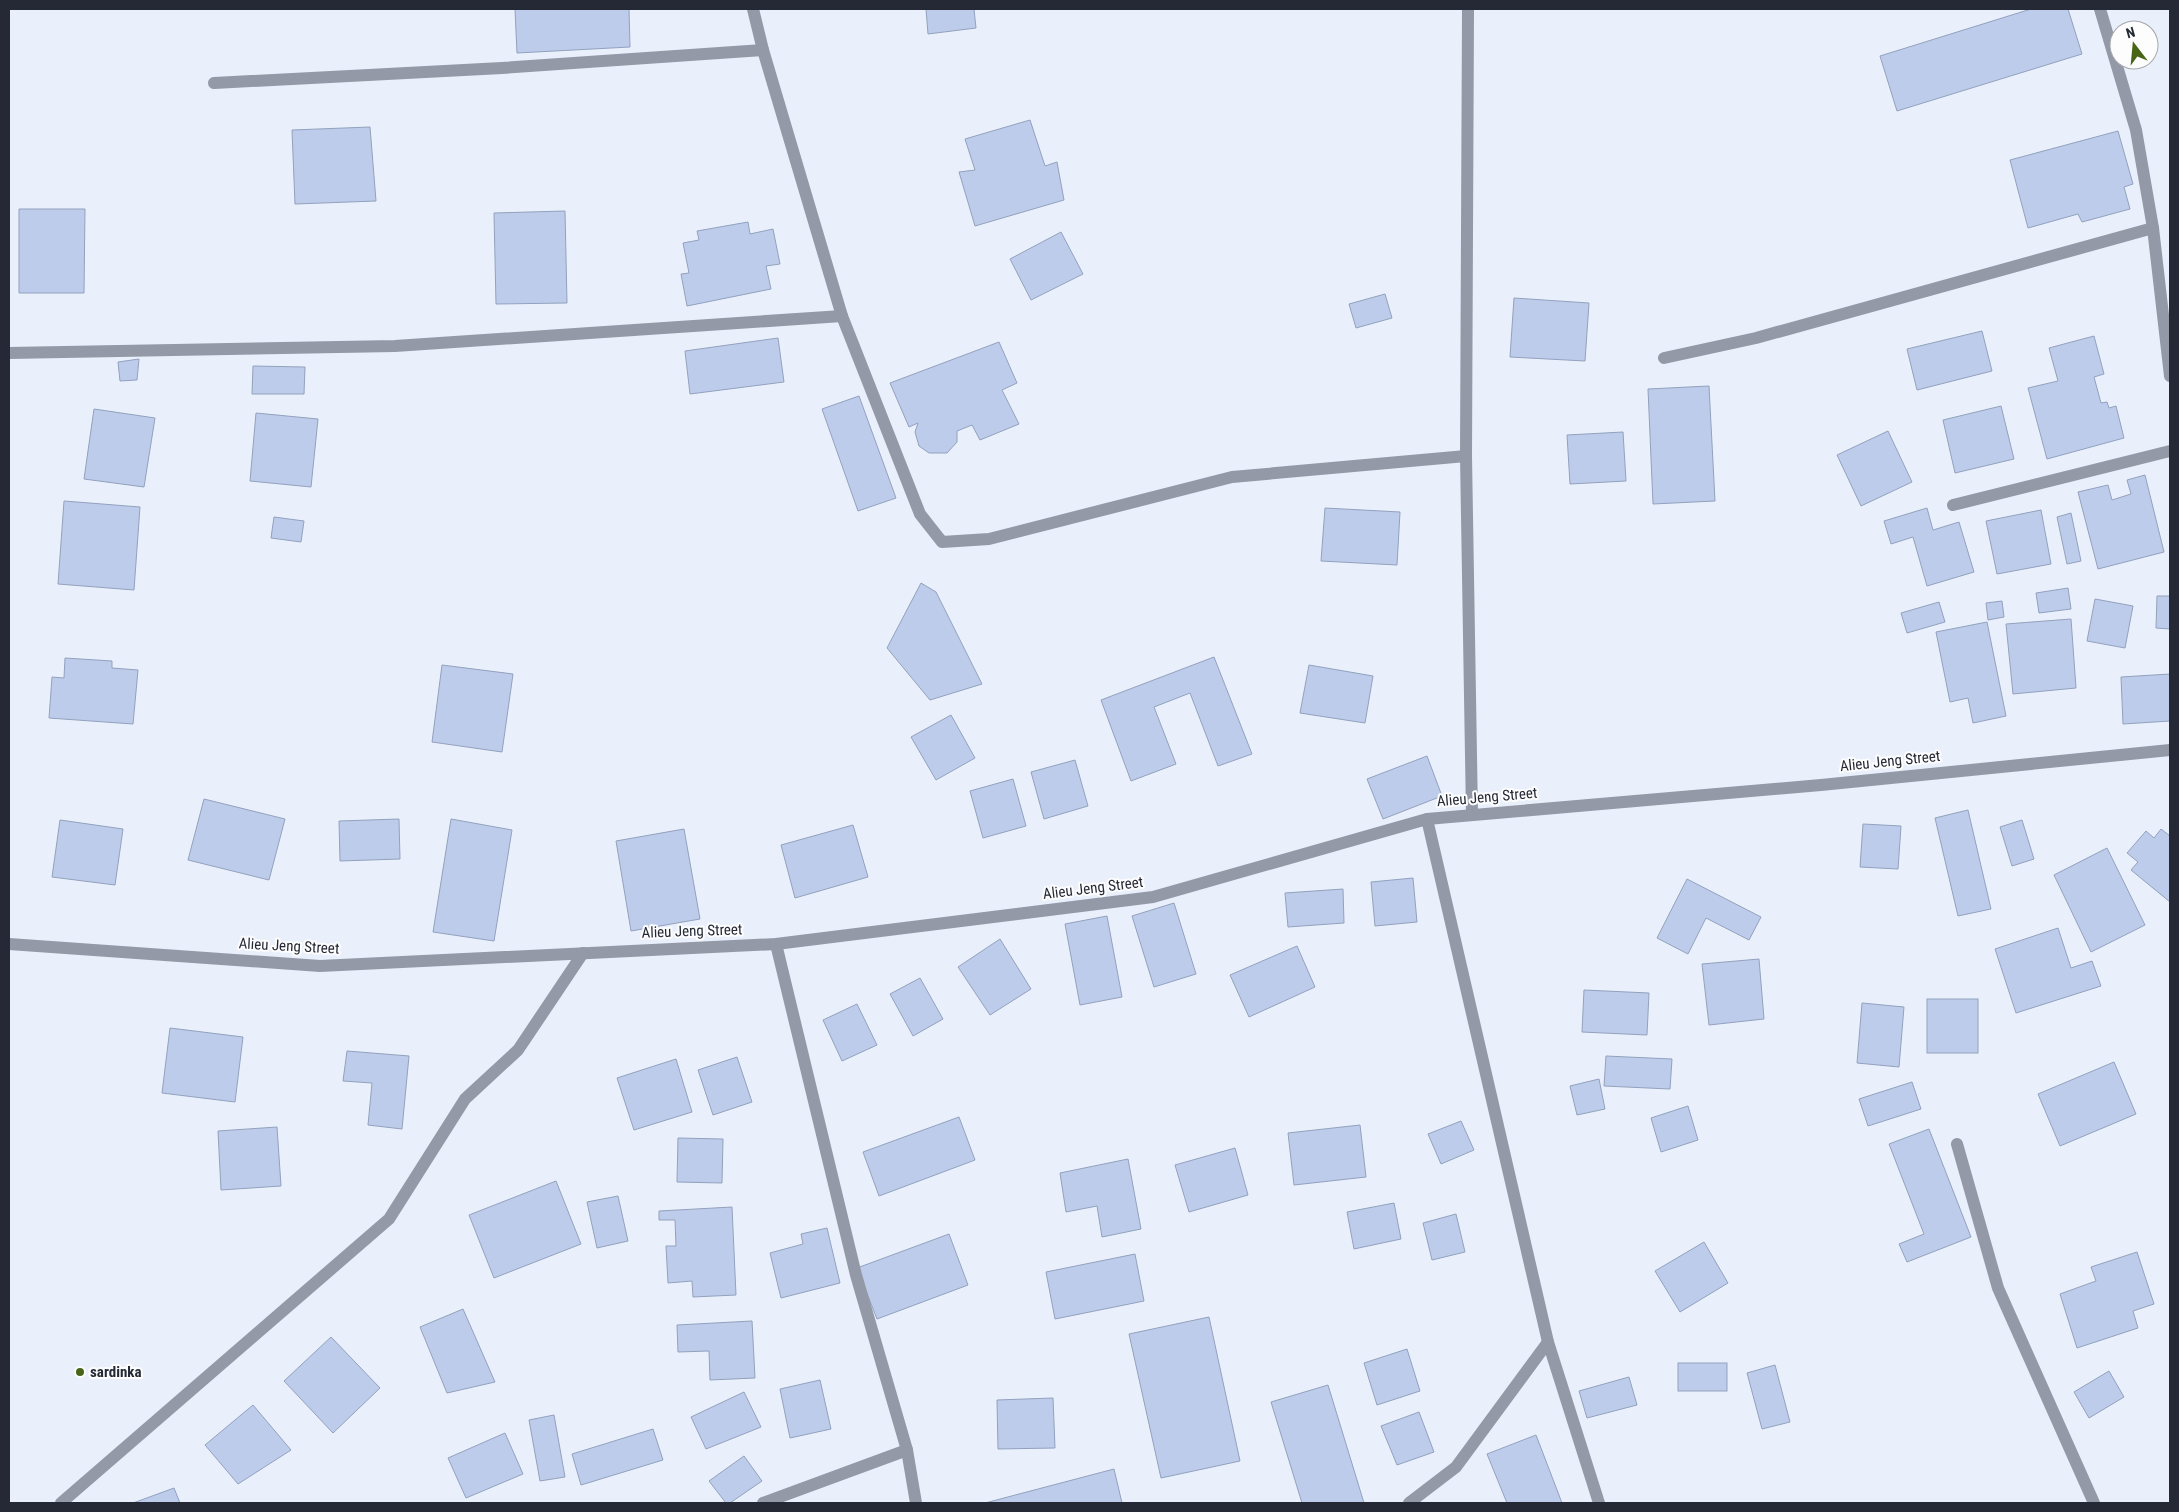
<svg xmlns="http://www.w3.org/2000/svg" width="2179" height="1512" viewBox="0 0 2179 1512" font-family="'Roboto Condensed',sans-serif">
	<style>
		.building { fill: #bdccea; stroke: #92a1bd }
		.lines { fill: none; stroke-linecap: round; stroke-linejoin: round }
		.minor { stroke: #9399a6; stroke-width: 12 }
		.poi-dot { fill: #486417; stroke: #fdfdfd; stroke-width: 2 }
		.labels { text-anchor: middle; stroke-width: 4; stroke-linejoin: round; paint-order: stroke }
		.street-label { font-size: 15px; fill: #242935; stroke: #fdfdfd }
		.poi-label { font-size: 15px; font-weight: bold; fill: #242935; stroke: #fdfdfd; text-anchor: start }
	</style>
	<rect width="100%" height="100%" fill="#e9f0fc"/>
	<!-- building -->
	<g class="building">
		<path d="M515 9H629L630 47 517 53Z"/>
		<path d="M926 9H974L976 28 928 34Z"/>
		<path d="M2031 9H2068L2082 54 1897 111 1880 56Z"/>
		<path d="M1030 120 1045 166 1057 162 1064 200 975 226 959 172 975 170 965 139Z"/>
		<path d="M370 127 376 201 295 204 292 130Z"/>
		<path d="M2118 131 2133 184 2124 187 2130 209 2082 222 2078 214 2028 228 2010 160Z"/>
		<path d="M19 209H85L84 293H19Z"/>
		<path d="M565 211 567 303 496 304 494 213Z"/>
		<path d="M748 222 750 234 773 229 780 264 766 266 771 289 687 306 681 274 689 273 683 243 699 240 697 231Z"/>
		<path d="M1061 232 1083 274 1031 300 1010 259Z"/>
		<path d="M1385 294 1392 318 1356 328 1349 304Z"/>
		<path d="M1514 298 1589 303 1585 361 1510 357Z"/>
		<path d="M1982 331 1992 371 1917 390 1907 349Z"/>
		<path d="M2094 336 2104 374 2094 377 2101 403 2107 402 2109 408 2116 406 2124 438 2047 459 2028 388 2058 381 2049 348Z"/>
		<path d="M778 338 784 382 690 394 685 351Z"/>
		<path d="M999 342 1017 383 1002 390 1019 424 980 440 972 425 957 431V442L947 453H929L919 446 915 432 918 423 909 427 890 383Z"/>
		<path d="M139 359 137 380 120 381 118 362Z"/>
		<path d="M253 366 305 367 304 394H252Z"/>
		<path d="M1709 386 1715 501 1653 504 1648 389Z"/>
		<path d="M859 396 896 498 858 511 822 409Z"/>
		<path d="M2001 406 2014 459 1955 473 1943 420Z"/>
		<path d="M94 409 155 418 144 487 84 479Z"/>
		<path d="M256 413 318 419 311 487 250 481Z"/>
		<path d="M1888 431 1912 482 1861 506 1837 455Z"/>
		<path d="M1623 432 1626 481 1570 484 1567 435Z"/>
		<path d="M2145 475 2164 552 2098 569 2078 492 2108 485 2112 500 2131 494 2127 480Z"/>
		<path d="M64 501 140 507 134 590 58 584Z"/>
		<path d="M1325 508 1400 512 1397 565 1321 561Z"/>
		<path d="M1927 508 1933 530 1959 522 1974 572 1927 586 1913 537 1891 544 1884 521Z"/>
		<path d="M2041 510 2051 564 1997 574 1986 521Z"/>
		<path d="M2071 513 2081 561 2067 564 2057 517Z"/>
		<path d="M274 517 304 521 301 542 271 538Z"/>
		<path d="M921 583 936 592 982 684 930 700 887 648Z"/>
		<path d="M2068 588 2071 609 2039 613 2036 593Z"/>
		<path d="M2157 596H2170V629L2156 628Z"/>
		<path d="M2095 599 2133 606 2125 648 2087 641Z"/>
		<path d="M2002 601 2004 617 1988 620 1986 603Z"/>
		<path d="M1939 602 1945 622 1907 633 1901 613Z"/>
		<path d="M2071 619 2076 688 2013 694 2006 624Z"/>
		<path d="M1987 622 2006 716 1973 723 1968 698 1950 702 1936 632Z"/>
		<path d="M1214 657 1252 754 1218 766 1190 693 1154 707 1176 764 1131 781 1101 700Z"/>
		<path d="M65 658 112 661V668L138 670 133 724 49 718 52 677 64 678Z"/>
		<path d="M442 665 513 674 502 752 432 742Z"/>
		<path d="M1309 665 1373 676 1365 723 1300 713Z"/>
		<path d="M2170 674V721L2123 724 2121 677Z"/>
		<path d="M951 715 975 758 936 780 911 737Z"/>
		<path d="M1427 756 1442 796 1383 819 1367 779Z"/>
		<path d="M1075 760 1088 806 1044 819 1031 772Z"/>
		<path d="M1013 779 1026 826 983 838 970 791Z"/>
		<path d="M204 799 285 819 269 880 188 860Z"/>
		<path d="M1968 810 1991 909 1958 916 1935 818Z"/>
		<path d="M399 819 400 859 340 861 339 821Z"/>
		<path d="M451 819 512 830 494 941 433 932Z"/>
		<path d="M60 820 123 829 115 885 52 877Z"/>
		<path d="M2022 820 2034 859 2012 866 2000 827Z"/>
		<path d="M1863 824 1901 826 1898 869 1860 867Z"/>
		<path d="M853 825 868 877 795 898 781 845Z"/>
		<path d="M684 829 700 919 631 931 616 841Z"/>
		<path d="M2161 829 2170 836V902L2131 870 2138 862 2127 853 2146 831 2154 838Z"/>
		<path d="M2107 848 2145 925 2091 952 2054 875Z"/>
		<path d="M1413 878 1417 922 1375 926 1371 882Z"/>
		<path d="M1687 879 1761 917 1749 940 1706 918 1688 954 1657 938Z"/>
		<path d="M1343 889 1344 923 1288 927 1285 893Z"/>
		<path d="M1174 903 1196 974 1154 987 1132 916Z"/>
		<path d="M1107 916 1122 997 1080 1005 1065 924Z"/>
		<path d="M2058 928 2071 968 2092 961 2101 986 2016 1013 1995 949Z"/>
		<path d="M1000 939 1031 989 990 1015 958 967Z"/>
		<path d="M1297 946 1315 987 1249 1017 1230 975Z"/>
		<path d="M1759 959 1764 1019 1709 1025 1702 964Z"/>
		<path d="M920 978 943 1019 913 1036 890 994Z"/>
		<path d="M1584 990 1649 993 1647 1035 1582 1032Z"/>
		<rect x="1927" y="999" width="51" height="54"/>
		<path d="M1862 1003 1904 1007 1899 1067 1857 1063Z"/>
		<path d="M857 1004 877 1045 842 1061 823 1020Z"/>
		<path d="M170 1028 243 1037 235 1102 162 1093Z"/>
		<path d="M347 1051 409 1056 402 1129 368 1125 372 1083 343 1081Z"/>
		<path d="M1606 1056 1672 1059 1670 1089 1604 1086Z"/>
		<path d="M737 1057 752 1102 713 1115 698 1070Z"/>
		<path d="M676 1059 692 1112 634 1130 617 1078Z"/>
		<path d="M2114 1062 2136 1114 2060 1146 2038 1094Z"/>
		<path d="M1599 1079 1605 1109 1577 1115 1570 1086Z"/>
		<path d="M1912 1082 1921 1109 1868 1126 1859 1099Z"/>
		<path d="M1688 1106 1698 1140 1661 1152 1651 1118Z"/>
		<path d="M959 1117 975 1160 879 1196 863 1152Z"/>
		<path d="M1461 1121 1474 1150 1441 1164 1428 1134Z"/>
		<path d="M1360 1125 1366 1177 1294 1185 1288 1133Z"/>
		<path d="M277 1127 281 1186 221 1190 218 1131Z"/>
		<path d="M1929 1129 1971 1237 1907 1262 1899 1244 1924 1234 1889 1144Z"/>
		<path d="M678 1138 723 1139 722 1183 677 1182Z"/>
		<path d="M1235 1148 1248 1195 1189 1212 1175 1165Z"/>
		<path d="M1128 1159 1141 1229 1102 1237 1097 1206 1066 1212 1060 1173Z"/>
		<path d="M556 1181 581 1244 494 1278 469 1215Z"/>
		<path d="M618 1196 628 1241 597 1248 587 1202Z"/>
		<path d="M1394 1203 1401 1239 1354 1249 1347 1212Z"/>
		<path d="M732 1207 736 1295 693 1297 692 1281 668 1283 666 1246H676L675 1220H659V1211Z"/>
		<path d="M1456 1214 1465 1252 1432 1260 1423 1223Z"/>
		<path d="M827 1228 840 1283 781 1298 770 1253 803 1244 801 1234Z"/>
		<path d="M949 1234 968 1285 877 1319 857 1268Z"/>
		<path d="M1704 1242 1728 1283 1680 1312 1655 1271Z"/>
		<path d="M2137 1252 2154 1304 2133 1311 2138 1328 2077 1348 2060 1294 2096 1281 2091 1267Z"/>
		<path d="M1135 1254 1144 1301 1055 1319 1046 1272Z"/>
		<path d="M463 1309 495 1382 447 1393 420 1327Z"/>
		<path d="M1209 1317 1240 1461 1161 1478 1129 1334Z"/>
		<path d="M752 1321 755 1378 710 1380 709 1351 678 1352 677 1325Z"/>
		<path d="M331 1337 380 1388 333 1433 284 1381Z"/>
		<path d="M1407 1349 1420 1391 1377 1405 1364 1363Z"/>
		<rect x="1678" y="1363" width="49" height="28"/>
		<path d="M1775 1365 1790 1422 1762 1429 1747 1373Z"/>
		<path d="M2109 1371 2124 1397 2089 1418 2074 1392Z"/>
		<path d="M1629 1377 1637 1405 1587 1418 1579 1391Z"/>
		<path d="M820 1380 831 1429 790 1438 780 1389Z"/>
		<path d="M1328 1385 1364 1503H1302L1271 1402Z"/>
		<path d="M744 1392 761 1427 706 1449 691 1417Z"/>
		<path d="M1053 1398 1055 1448 998 1449 997 1400Z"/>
		<path d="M253 1405 291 1450 238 1484 205 1445Z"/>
		<path d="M1419 1412 1434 1452 1397 1465 1381 1426Z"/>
		<path d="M554 1415 565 1477 540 1481 529 1420Z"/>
		<path d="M653 1429 663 1460 581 1485 572 1454Z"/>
		<path d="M505 1433 523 1474 466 1498 448 1458Z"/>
		<path d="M1536 1435 1562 1503H1507L1487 1454Z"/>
		<path d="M744 1456 762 1481 730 1503H726L709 1481Z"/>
		<path d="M1114 1469 1122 1503H985Z"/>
		<path d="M174 1488 180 1503H133Z"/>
	</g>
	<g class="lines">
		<!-- minor -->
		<g class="minor">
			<path d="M753 9 763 50 842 316 920 514 942 542 989 539 1232 477 1466 456"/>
			<path d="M1468 9 1466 456 1472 815"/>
			<path d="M2100 9 2136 130 2153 228 2170 376"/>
			<path d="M214 83 502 68 763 50"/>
			<path d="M9 353 395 346 842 316"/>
			<path d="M1664 358 1756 338 2153 228"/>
			<path d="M1953 505 2170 451"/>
			<path d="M1427 819 1548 1342 1599 1503"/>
			<path d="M9 944 320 966 776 944 1153 897 1427 819 1821 785 2170 750"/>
			<path d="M776 944 856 1275 907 1450 916 1503"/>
			<path d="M1957 1144 1998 1288 2094 1503"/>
			<path d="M61 1503 389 1219 465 1099 518 1050 583 953"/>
			<path d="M763 1503 907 1450"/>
			<path d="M1409 1503 1456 1467 1548 1342"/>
		</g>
	</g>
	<!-- markers -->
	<circle class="poi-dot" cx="80" cy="1372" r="5"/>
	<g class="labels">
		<!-- street labels -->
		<g class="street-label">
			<text transform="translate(1890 761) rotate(-6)" y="5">Alieu Jeng Street</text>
			<text transform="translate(1487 797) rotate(-5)" y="5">Alieu Jeng Street</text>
			<text transform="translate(1093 888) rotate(-7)" y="5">Alieu Jeng Street</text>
			<text transform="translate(692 931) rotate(-2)" y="5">Alieu Jeng Street</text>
			<text transform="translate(289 946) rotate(3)" y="5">Alieu Jeng Street</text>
		</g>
		<!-- poi labels -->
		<g class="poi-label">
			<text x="90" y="1377">sardinka</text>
		</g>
	</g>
	<!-- border -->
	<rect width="2179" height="1512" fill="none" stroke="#242935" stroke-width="20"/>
	<!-- north arrow -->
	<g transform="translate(2134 45) rotate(344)"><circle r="24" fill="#fdfdfd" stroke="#a6a8ad"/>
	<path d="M0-4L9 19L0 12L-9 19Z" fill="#486417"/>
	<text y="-8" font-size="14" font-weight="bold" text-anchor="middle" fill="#242935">N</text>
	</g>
</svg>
